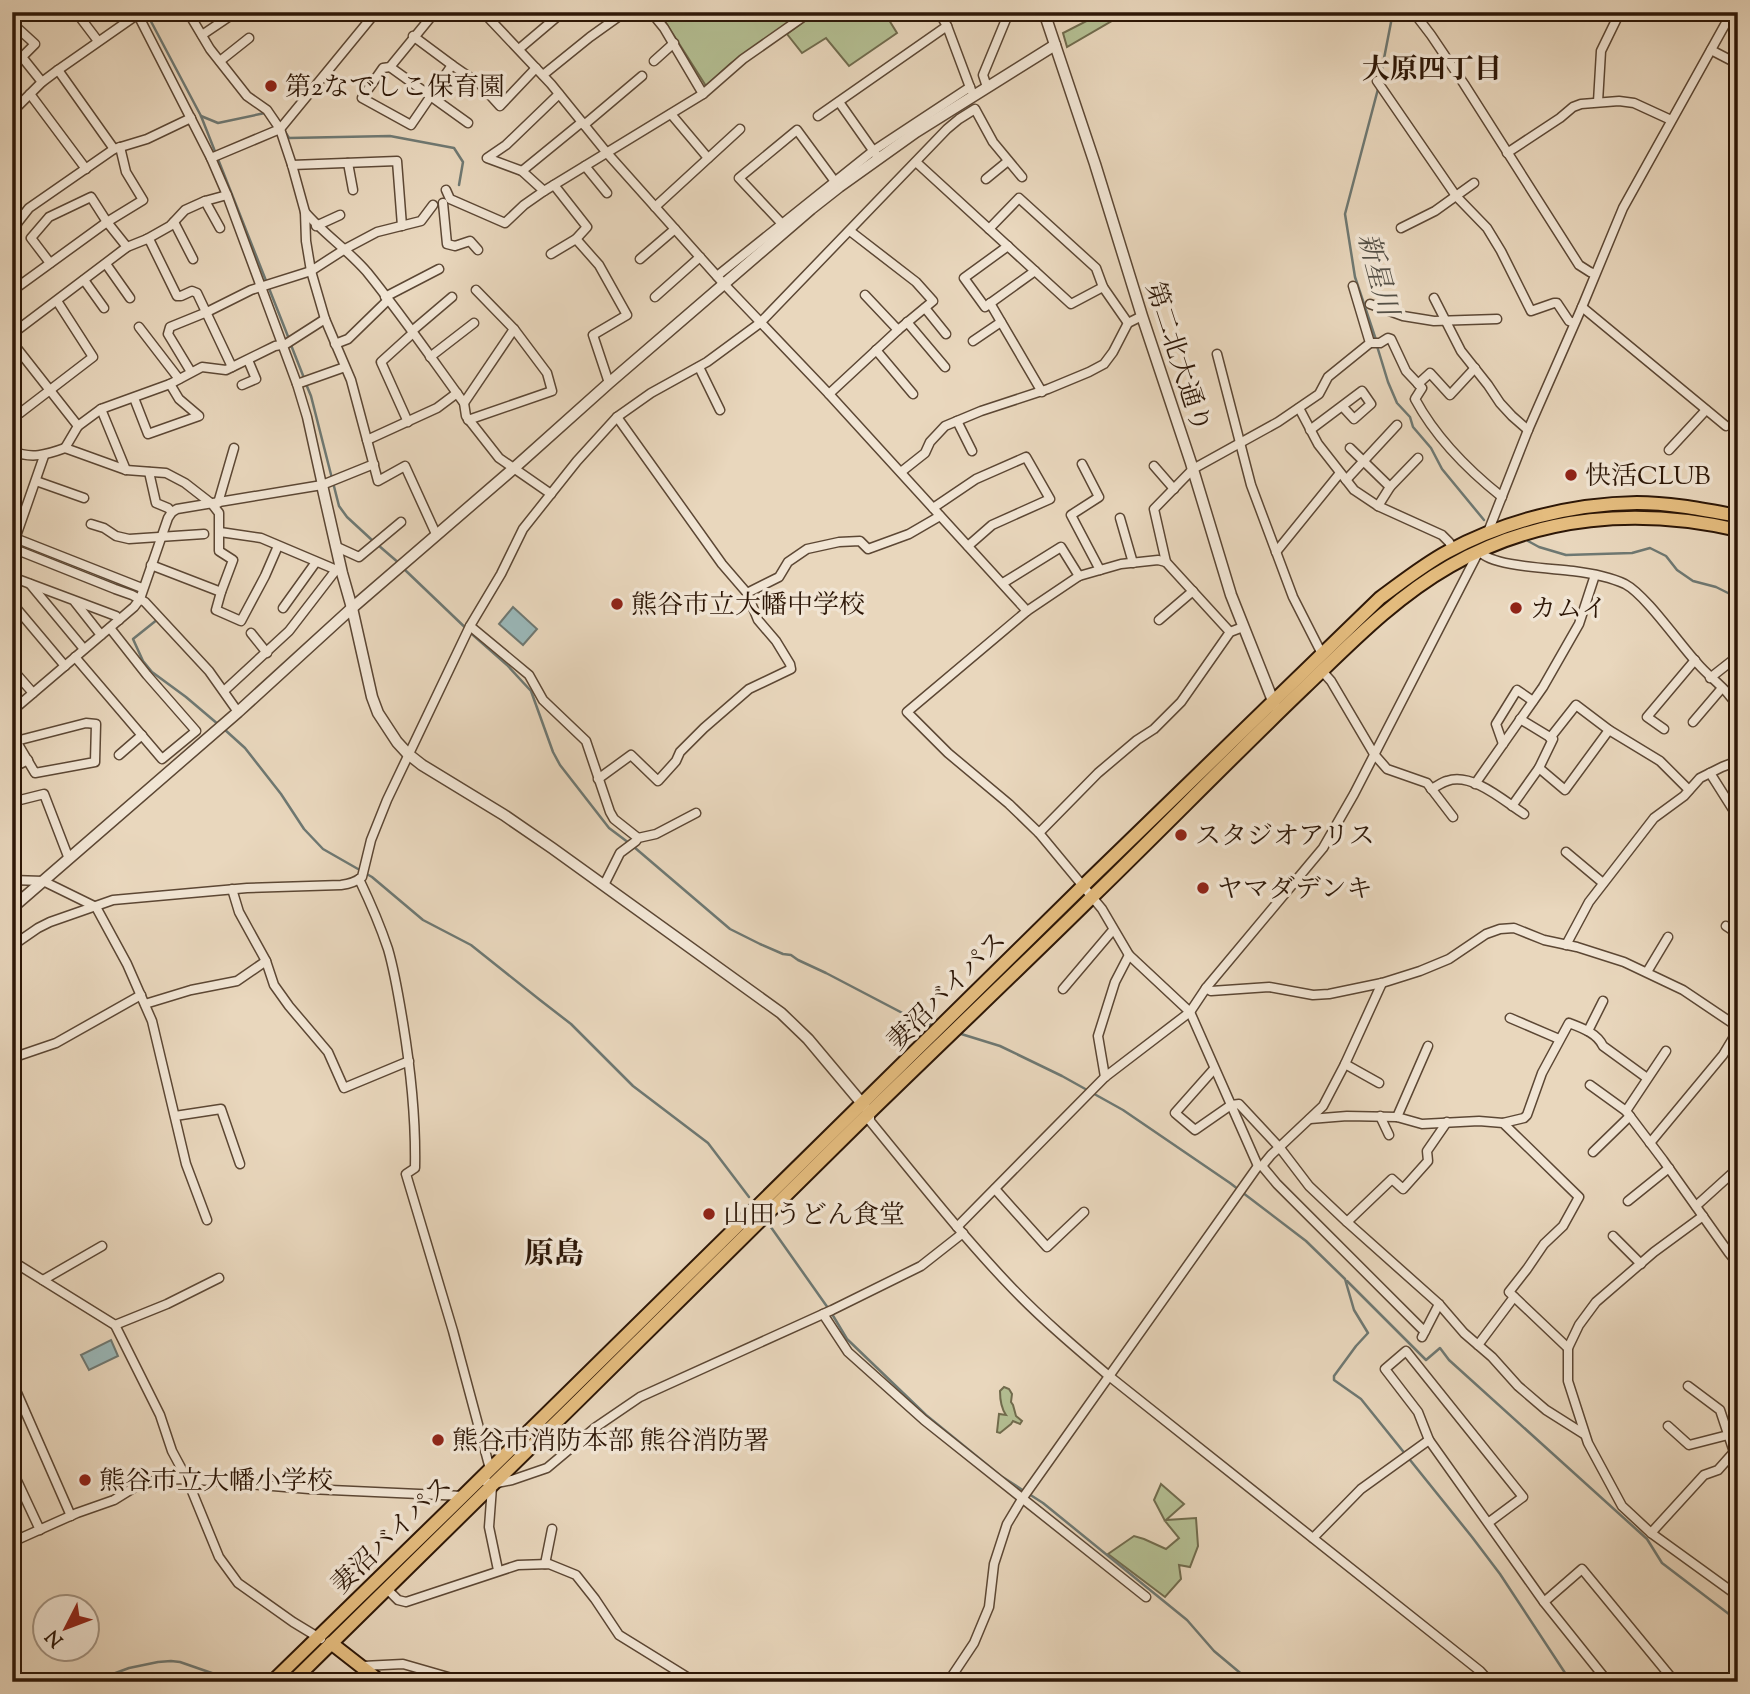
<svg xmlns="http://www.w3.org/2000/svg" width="1750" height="1694" viewBox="0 0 1750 1694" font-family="'Sorts Mill Goudy','Noto Serif JP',serif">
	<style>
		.green { fill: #b4bf93; stroke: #706b4d; stroke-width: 2 }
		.water { fill: #9ab8b9; stroke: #6e7872; stroke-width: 2 }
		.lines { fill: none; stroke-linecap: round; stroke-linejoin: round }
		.stream { stroke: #6e7872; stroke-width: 2.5 }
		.minor-casing { stroke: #5c4734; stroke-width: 11 }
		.tertiary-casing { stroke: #5c4734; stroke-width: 13 }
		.primary-casing { stroke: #2d1707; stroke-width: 16 }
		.trunk-casing { stroke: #2d1707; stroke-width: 16 }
		.minor { stroke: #f1e5d4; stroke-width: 8 }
		.tertiary { stroke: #f1e5d4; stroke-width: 10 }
		.primary { stroke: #e4bc7e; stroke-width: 12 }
		.trunk { stroke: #e4bc7e; stroke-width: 12 }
		.poi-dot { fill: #8f2418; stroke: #f1e5d4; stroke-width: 2.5 }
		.labels { text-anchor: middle; stroke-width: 7; stroke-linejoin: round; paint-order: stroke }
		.poi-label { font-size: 26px; fill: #2d1707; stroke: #f1e5d4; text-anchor: start }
		.street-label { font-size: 26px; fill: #2d1707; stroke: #f1e5d4 }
		.neighbourhood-label { font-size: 28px; font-weight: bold; fill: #2d1707; stroke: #f1e5d4 }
		.water-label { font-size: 28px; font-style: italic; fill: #534f45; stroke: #f1e5d4 }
		.quarter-label { font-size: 30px; font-weight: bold; fill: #2d1707; stroke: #f1e5d4 }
	</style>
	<rect width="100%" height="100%" fill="#e9d7bd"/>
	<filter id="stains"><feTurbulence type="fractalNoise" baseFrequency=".00286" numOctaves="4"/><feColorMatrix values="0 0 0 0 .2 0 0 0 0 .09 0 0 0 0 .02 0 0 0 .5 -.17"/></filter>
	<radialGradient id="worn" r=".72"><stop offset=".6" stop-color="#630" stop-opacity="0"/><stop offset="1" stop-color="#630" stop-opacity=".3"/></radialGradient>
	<!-- green -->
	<g class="green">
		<path d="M656 12H804L730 64 706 86 666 23Z"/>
		<path d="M817 12H884L897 33 849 66 826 38 802 53 787 34Z"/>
		<path d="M1104 12H1131L1112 21 1067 47 1063 33Z"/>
		<path d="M1004 1387 1009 1389 1012 1394 1011 1402 1013 1405 1016 1416 1022 1421 1020 1424 1013 1421 1011 1424 1000 1433 997 1432 999 1414 1006 1415C1001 1408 1000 1400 1000 1391Z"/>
		<path d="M1161 1484 1184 1504 1166 1520 1196 1518 1198 1546 1190 1567 1179 1565 1181 1579 1165 1597 1108 1554 1134 1536 1144 1539 1166 1549 1179 1538 1165 1521 1154 1500Z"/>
	</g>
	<!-- water -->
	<g class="water">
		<path d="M513 607 537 629 523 645 499 624Z"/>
		<path d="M111 1340 118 1356 89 1370 81 1355Z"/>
	</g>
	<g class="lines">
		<!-- stream -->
		<g class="stream">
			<path d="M146 12 201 116 289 339"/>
			<path d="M1380 79 1393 12"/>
			<path d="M201 116 218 123 265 113"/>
			<path d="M284 130 289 138 390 136 454 148 463 162 459 185"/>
			<path d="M1376 340 1355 277 1345 214 1378 89"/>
			<path d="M291 345 304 378"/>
			<path d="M1377 346 1388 382 1397 403 1410 417 1413 427 1431 448 1442 469 1484 520"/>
			<path d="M306 384 311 396 339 506 347 517 373 541"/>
			<path d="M1528 541 1539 547 1566 555 1632 553 1650 548 1666 556 1677 570 1693 581 1716 587 1738 598"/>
			<path d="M378 545 400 564"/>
			<path d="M404 569 473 635 507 665 531 691 553 752 560 765 609 828 629 843"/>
			<path d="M96 574 135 590"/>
			<path d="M157 618 158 619 133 639 143 661 152 672 186 697 219 725"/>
			<path d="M224 729 245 748 281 794 304 829 323 849 372 877 423 920 471 945 540 1000 571 1024 633 1086 708 1143 749 1197"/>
			<path d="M634 847 730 929 760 944 783 954 791 955 798 960 826 973 914 1019 935 1026"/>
			<path d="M958 1033 1000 1046 1062 1076 1123 1110 1230 1183 1306 1241 1345 1279 1354 1310 1368 1333 1356 1346 1334 1376V1380L1361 1399 1472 1537 1500 1574 1571 1682"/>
			<path d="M768 1223 828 1308"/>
			<path d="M1347 1281 1426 1360 1440 1348 1449 1360 1647 1539 1662 1563 1738 1621"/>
			<path d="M832 1314 847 1339 926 1415 1001 1476 1024 1491"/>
			<path d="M1029 1494 1043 1503 1187 1620 1214 1651 1251 1682"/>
			<path d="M12 1675 68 1681H94L129 1668 158 1662 171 1661 180 1662 229 1679 233 1682"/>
		</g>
		<defs>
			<g id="minor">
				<path d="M76 12 98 41"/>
				<path d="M188 12 210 49 247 96 267 110 280 129 292 165 305 212 306 241 311 271 325 319 351 380 378 481 405 466 436 534"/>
				<path d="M435 12 390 67 383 68 362 98 411 125 452 65 481 85 500 106 536 68"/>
				<path d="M483 12 551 84 607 153 724 284 829 394 1027 611"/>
				<path d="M651 12 664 28 703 94"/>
				<path d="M939 12 947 26 971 90"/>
				<path d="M1411 12 1418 18 1431 35 1464 84 1579 265 1590 272 1595 274"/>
				<path d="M138 15 211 158 227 195 297 384 307 417 322 485"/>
				<path d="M492 21 503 12"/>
				<path d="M12 23 35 44 22 57 42 82"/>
				<path d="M202 35 236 12"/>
				<path d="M413 36 452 65"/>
				<path d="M519 49 558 16"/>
				<path d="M1711 50 1738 64"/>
				<path d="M220 61 249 38"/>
				<path d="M654 61 674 43"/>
				<path d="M390 67 468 123"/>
				<path d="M58 70 114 149"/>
				<path d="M543 75 590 37 625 12"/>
				<path d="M1377 81 1456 196 1487 228 1501 251 1531 311 1554 303H1557L1569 321 1574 323"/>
				<path d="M987 87 983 75 1009 12"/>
				<path d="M30 94 86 169"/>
				<path d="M839 102 877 156"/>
				<path d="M1598 102 1601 51 1620 12"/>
				<path d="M12 112 42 82 58 70 141 12"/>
				<path d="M671 114 708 158"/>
				<path d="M818 116 947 26"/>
				<path d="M584 125 642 76"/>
				<path d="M1507 153 1560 118 1573 107 1581 104 1619 101 1634 103 1671 120"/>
				<path d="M211 158 280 129 376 12"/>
				<path d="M916 162 1071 304 1103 287"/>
				<path d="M348 163 353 190"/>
				<path d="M292 165 397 161 402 226"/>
				<path d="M585 166 607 193"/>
				<path d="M522 171 582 122"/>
				<path d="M986 179 1008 161"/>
				<path d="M446 190 450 199 505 223 524 205 544 191 703 94 743 59 810 12"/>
				<path d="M544 191 522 171 487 158 506 145 559 94"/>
				<path d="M205 201 220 228"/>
				<path d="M443 203 447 244 455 246 470 241 478 250"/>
				<path d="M655 207 740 129"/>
				<path d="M305 212C324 234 348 250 367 272 401 314 432 359 464 403L466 416 499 458 551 494"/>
				<path d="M174 222 193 259"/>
				<path d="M316 226 340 215"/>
				<path d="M785 227 739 178 797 130 836 183"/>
				<path d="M1401 228 1435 211 1474 183"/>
				<path d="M989 229 1019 198 1096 268 1103 287 1128 323"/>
				<path d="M12 234 18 222 29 208 114 149 147 139 191 118"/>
				<path d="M147 239 150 241 177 296H181L192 291 197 293 232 367"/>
				<path d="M576 239 599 265 627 315 593 335 609 383"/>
				<path d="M1008 246 964 278 985 307 1035 271"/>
				<path d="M12 254 16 258"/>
				<path d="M551 254 576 239 587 227 554 185"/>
				<path d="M640 259 675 229"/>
				<path d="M50 263 31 238 49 217 91 197 107 222 127 247"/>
				<path d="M106 264 130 298"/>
				<path d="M717 276 873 151 970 87"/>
				<path d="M84 280 104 308"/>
				<path d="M12 291 107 222 143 200 126 172 120 147"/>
				<path d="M865 295 898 330"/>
				<path d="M385 297 439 269"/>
				<path d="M655 297 700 257"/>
				<path d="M1434 298 1461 351 1488 385 1500 403 1512 416 1528 430"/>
				<path d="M990 303 1042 392"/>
				<path d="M1370 304 1403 316 1434 321 1497 319"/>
				<path d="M1582 307 1726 426"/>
				<path d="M925 308 946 334"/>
				<path d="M907 322 945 367"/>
				<path d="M139 327 179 379"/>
				<path d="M412 331 452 297"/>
				<path d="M12 334 127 247 147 239 170 226 185 210 205 201 227 195"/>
				<path d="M973 341 1001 322"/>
				<path d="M12 342 78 426 65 448"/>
				<path d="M1370 343H1380L1388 338 1391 339 1406 371 1422 388 1415 399C1436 438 1468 470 1502 497"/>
				<path d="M335 344 348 339 388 300"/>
				<path d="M876 350 913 394"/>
				<path d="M1217 354 1251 485 1293 597 1322 654"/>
				<path d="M430 357 474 323"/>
				<path d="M699 367 720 410"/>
				<path d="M191 372 168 334 170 327 207 312 251 290 311 271 345 249 377 232 421 221 433 205"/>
				<path d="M297 384 345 367"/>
				<path d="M1418 384 1430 373 1450 395 1475 368"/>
				<path d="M242 385 256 379 248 360"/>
				<path d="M829 394 898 330 933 301 916 282 850 231"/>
				<path d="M134 398 148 434 199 416 179 399 170 384"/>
				<path d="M12 402 20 413 93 357 57 301"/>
				<path d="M464 403 514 329"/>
				<path d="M1299 408 1318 444 1354 490 1378 506 1442 535 1449 542 1453 549"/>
				<path d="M101 409 126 470"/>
				<path d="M468 420 552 391 547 373 514 329 476 290"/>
				<path d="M957 421 972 451"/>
				<path d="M408 422 381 362 413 333"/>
				<path d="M78 426 101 409 170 384 202 367 226 370 275 346 286 344 325 319"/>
				<path d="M1310 430 1362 391 1371 404 1354 419 1342 406"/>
				<path d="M367 440 437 408 457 393"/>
				<path d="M1350 448 1390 487"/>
				<path d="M1669 450 1706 410"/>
				<path d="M12 451C31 459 46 455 65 448L126 470 166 473 185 483 212 504 219 513V551L233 560 221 592 216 610 241 621 265 576 278 546"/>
				<path d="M1082 464 1099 497 1071 515 1100 570"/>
				<path d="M1154 466 1174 489"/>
				<path d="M149 472 156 503 168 508 172 512"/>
				<path d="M901 472 925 453 930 442 945 426 981 411 1048 389 1089 372 1104 364 1113 352 1128 323 1142 316"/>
				<path d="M1346 480 1397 425"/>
				<path d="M36 481 84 498"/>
				<path d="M218 503 234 448"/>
				<path d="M1378 506 1390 487 1418 458"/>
				<path d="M933 508 976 479 1026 457 1050 499 992 525 968 546"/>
				<path d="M1120 518 1133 563"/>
				<path d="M91 524 104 528 116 536 129 539 204 534"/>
				<path d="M220 532 261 538 339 571"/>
				<path d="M1488 532 1528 430 1582 307 1623 208 1732 12"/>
				<path d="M15 538 142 588"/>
				<path d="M14 542 44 456"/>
				<path d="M337 547 359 557 401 522"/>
				<path d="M12 548 115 589 132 595 145 602 209 671 238 712"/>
				<path d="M1479 551C1492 567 1551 568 1573 571 1589 573 1610 577 1625 584 1646 595 1680 645 1698 664 1711 679 1729 690 1738 708"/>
				<path d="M1276 552 1340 473"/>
				<path d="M1166 562 1154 509 1193 469 1278 422 1319 394 1328 377 1370 343 1353 286"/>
				<path d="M151 565 221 592"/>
				<path d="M12 577 116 616 119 620"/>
				<path d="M1003 583 1061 547 1079 576"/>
				<path d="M30 584 84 649"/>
				<path d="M747 593 779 577 788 562 807 549 839 542 860 541 868 549 909 534 940 516"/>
				<path d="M75 602 101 635"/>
				<path d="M12 603 65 666"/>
				<path d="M283 608 316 562"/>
				<path d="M1735 618 1738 621"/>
				<path d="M1159 620 1193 591"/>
				<path d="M470 626 529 675 543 700 586 741 610 812 614 819 638 838"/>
				<path d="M1230 632 1166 562 1158 560 1121 564 1079 576 1027 611 907 712 948 753 1009 804 1039 833 1102 909 1129 955 1190 1012 1258 1166"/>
				<path d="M251 633 267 653"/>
				<path d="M75 657 162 759 196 731 147 675 110 628"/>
				<path d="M12 669 33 693"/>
				<path d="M1322 671 1331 681 1374 754 1387 769 1427 783 1453 817"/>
				<path d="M1710 678 1738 656"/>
				<path d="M224 691 289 631 336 570"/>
				<path d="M12 711 134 607 140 599 168 518 172 512 177 509 322 485 374 464"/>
				<path d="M1693 722 1722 688"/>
				<path d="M1664 729 1647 717 1695 660"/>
				<path d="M12 734 35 773 95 762 96 724 86 723 16 741"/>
				<path d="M1550 738 1576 705 1609 730 1660 761 1689 790"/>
				<path d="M1503 744 1496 724 1517 690 1533 701"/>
				<path d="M119 755 142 735"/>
				<path d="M12 768 28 760"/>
				<path d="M1539 768 1565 790 1609 730"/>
				<path d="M1710 773 1734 811"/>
				<path d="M598 779 631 755 658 781 676 761 680 752 704 728 749 689 791 669 790 664 776 641 758 620 747 593 722 564 617 417"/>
				<path d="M1475 784 1543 687 1579 624 1595 575"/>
				<path d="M1431 789C1436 787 1442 782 1447 781 1472 772 1504 801 1524 814"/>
				<path d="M12 802 44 794 69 859"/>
				<path d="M1512 806 1539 768 1553 739 1520 719"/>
				<path d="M1039 833 1098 773 1137 740 1154 729 1181 702 1230 632 1243 627"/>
				<path d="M1566 852 1603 883"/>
				<path d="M359 879C370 902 380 925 388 949 395 973 399 999 403 1023 411 1072 416 1119 415 1168L406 1174 453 1331 490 1469"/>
				<path d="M12 880 43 881 96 907 127 964 152 1021 186 1164 207 1220"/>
				<path d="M604 885 620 853 636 841 638 838 656 834 696 813"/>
				<path d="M232 889 239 912 266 961 274 985 289 1006 328 1052 344 1088 409 1061"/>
				<path d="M1726 926 1738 934"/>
				<path d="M1566 945 1589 902 1654 818 1684 796 1700 778 1722 767 1735 762 1738 759"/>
				<path d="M12 946 38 928 50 922 113 900 247 888 341 885C349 884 356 882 362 877L371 840 387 800 470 626 501 574 523 529 577 461 617 417 651 393 707 362 760 323 947 129 959 119 975 109 993 142 1022 177"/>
				<path d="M1647 972 1668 937"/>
				<path d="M1206 988 1211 991 1269 987 1313 995 1329 994 1382 983 1420 971 1449 959 1486 934 1500 929 1514 928 1544 940 1577 947 1624 962 1683 990 1738 1027"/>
				<path d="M1063 989 1113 930"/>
				<path d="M145 1004 191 990 237 981 266 961"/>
				<path d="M1510 1018 1559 1039"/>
				<path d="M1588 1031 1603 1001"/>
				<path d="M1666 1051 1626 1111 1663 1160 1729 1253 1738 1264"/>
				<path d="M12 1058 56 1043 141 995"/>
				<path d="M1345 1064 1379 1083"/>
				<path d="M1214 1069 1175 1113 1195 1130 1231 1105 1239 1104 1280 1148 1309 1186 1347 1222 1439 1304 1464 1333 1492 1357 1518 1386 1546 1410 1584 1434"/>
				<path d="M1105 1077 1098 1036 1115 982 1129 955"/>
				<path d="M1590 1085 1626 1111"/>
				<path d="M870 1113V1121C916 1177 962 1236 1013 1289 1043 1320 1076 1348 1109 1376L1480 1671 1490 1682"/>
				<path d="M175 1116 221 1109 240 1164"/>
				<path d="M1380 1116 1389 1135"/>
				<path d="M1397 1117 1428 1046"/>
				<path d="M1310 1119 1347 1116 1397 1117 1422 1124 1479 1121 1503 1123 1579 1197 1563 1226 1544 1244 1527 1269 1509 1292 1568 1348"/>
				<path d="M1503 1123 1524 1118 1527 1115 1542 1073 1569 1023C1582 1028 1597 1033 1603 1046L1647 1078"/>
				<path d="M1650 1143 1723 1055 1738 1030"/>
				<path d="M1593 1152 1630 1116"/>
				<path d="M1262 1166 1277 1184 1421 1328 1425 1331"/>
				<path d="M12 1173 15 1195 12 1237"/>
				<path d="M995 1189 1047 1247 1084 1212"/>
				<path d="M1628 1201 1669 1168"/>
				<path d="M1696 1206 1738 1168"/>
				<path d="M1703 1216 1654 1252 1596 1302 1579 1325 1568 1348V1381L1588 1443 1622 1506 1651 1533 1738 1596"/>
				<path d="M1347 1222 1392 1179 1403 1189 1428 1161 1427 1151 1447 1122"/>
				<path d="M957 1227 1105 1077 1190 1012 1206 988 1323 848 1354 794 1478 553"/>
				<path d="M1613 1236 1641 1264"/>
				<path d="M12 1261 115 1325 160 1415 172 1451 187 1479 219 1557 238 1583 293 1622 321 1639"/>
				<path d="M43 1280 102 1246"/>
				<path d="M823 1314 848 1352 924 1420 1146 1597"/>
				<path d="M115 1325 167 1304 219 1278"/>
				<path d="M1422 1337 1439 1304"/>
				<path d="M1478 1345 1514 1297"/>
				<path d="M1688 1386 1720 1410 1738 1464"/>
				<path d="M12 1387 14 1386 71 1516"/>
				<path d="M1668 1426 1689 1445 1728 1435"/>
				<path d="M12 1470 40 1530"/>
				<path d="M480 1479 492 1484 512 1480 547 1468 596 1427 640 1397 832 1310 921 1266 963 1233"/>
				<path d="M492 1487 489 1527 498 1570"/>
				<path d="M1488 1523 1523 1497 1406 1351 1385 1369 1418 1412 1429 1440 1544 1602 1608 1682"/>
				<path d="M1651 1533 1704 1475 1718 1470 1734 1452"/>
				<path d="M1313 1538 1361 1489 1429 1440"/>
				<path d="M12 1542 77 1513 114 1500 135 1487 157 1480 187 1479 309 1489 463 1496"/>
				<path d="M545 1564 552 1529"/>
				<path d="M387 1589 398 1600 406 1602 518 1565 549 1564 576 1575 595 1599 619 1635 695 1682"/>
				<path d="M1544 1602 1582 1569 1675 1682"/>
				<path d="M363 1666 403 1664 462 1681"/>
				<path d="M948 1682 974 1643 989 1607 994 1564 1007 1524 1022 1499 1258 1166H1262L1271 1155 1323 1106 1345 1064 1382 983"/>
			</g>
			<g id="tertiary">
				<path d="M1044 12 1095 164 1142 316 1191 463 1231 595 1275 706"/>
				<path d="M322 485 342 573 352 608 372 697 378 713 397 742 408 754 422 765 504 815 552 848 781 1013 808 1039 865 1107"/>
				<path d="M12 908 238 712 352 608 513 469 609 383 811 209 839 187 916 132 1055 45"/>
			</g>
			<path id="primary" d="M331 1643 381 1682"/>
			<g id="trunk">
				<path d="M272 1682 463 1496 1083 886 1380 598C1402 582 1423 565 1447 552 1504 521 1572 504 1637 503 1671 503 1705 510 1738 516"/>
				<path d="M292 1682C484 1495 674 1305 865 1117 941 1043 1017 971 1092 897 1163 828 1232 757 1304 688 1350 644 1394 598 1450 566 1539 515 1639 507 1738 530"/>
			</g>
		</defs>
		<!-- minor casing -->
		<use href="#minor" class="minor-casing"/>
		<!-- tertiary casing -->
		<use href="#tertiary" class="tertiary-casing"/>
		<!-- primary casing -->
		<use href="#primary" class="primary-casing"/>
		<!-- trunk casing -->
		<use href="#trunk" class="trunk-casing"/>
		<!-- minor -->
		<use href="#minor" class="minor"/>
		<!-- tertiary -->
		<use href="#tertiary" class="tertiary"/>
		<!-- primary -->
		<use href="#primary" class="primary"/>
		<!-- trunk -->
		<use href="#trunk" class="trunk"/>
	</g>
	<!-- markers -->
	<g class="poi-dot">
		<circle cx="271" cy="86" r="7"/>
		<circle cx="1571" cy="475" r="7"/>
		<circle cx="617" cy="604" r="7"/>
		<circle cx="1516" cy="608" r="7"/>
		<circle cx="1181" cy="835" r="7"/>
		<circle cx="1203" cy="888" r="7"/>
		<circle cx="709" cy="1214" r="7"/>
		<circle cx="438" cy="1440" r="7"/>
		<circle cx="85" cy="1480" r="7"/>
	</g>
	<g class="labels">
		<!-- poi labels -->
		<g class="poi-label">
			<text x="285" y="95">第2なでしこ保育園</text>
			<text x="1585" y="484">快活CLUB</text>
			<text x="631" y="613">熊谷市立大幡中学校</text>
			<text x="1530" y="617">カムイ</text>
			<text x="1195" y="844">スタジオアリス</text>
			<text x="1217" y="897">ヤマダデンキ</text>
			<text x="723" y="1223">山田うどん食堂</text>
			<text x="452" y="1449">熊谷市消防本部 熊谷消防署</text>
			<text x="99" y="1489">熊谷市立大幡小学校</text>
		</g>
		<!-- street labels -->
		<g class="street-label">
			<text transform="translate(1179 357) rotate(72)" y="9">第二北大通り</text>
			<text transform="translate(946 990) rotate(-45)" y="9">妻沼バイパス</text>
			<text transform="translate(391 1534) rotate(-44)" y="9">妻沼バイパス</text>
		</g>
		<!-- neighbourhood labels -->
		<g class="neighbourhood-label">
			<text x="1432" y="78">大原四丁目</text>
		</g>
		<!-- water labels -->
		<g class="water-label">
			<text transform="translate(1379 274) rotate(75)" y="10">新星川</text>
		</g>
		<!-- quarter labels -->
		<g class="quarter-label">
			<text x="554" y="1263">原島</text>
		</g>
	</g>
	<!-- margin -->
	<rect width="1750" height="1694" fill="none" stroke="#e9d7bd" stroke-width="42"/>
	<rect x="14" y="14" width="1722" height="1666" fill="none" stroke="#2d1707" stroke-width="3.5"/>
	<rect x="21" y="21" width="1708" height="1652" fill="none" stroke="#2d1707" stroke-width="2"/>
	<!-- north arrow -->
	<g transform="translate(66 1628) rotate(228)"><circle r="33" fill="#f1e5d4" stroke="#a39382" stroke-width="2"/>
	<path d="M0-5L12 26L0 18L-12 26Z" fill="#8f2418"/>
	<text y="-10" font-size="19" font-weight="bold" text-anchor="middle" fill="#2d1707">N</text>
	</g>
	<rect width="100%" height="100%" filter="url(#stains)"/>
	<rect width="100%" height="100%" fill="url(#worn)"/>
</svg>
